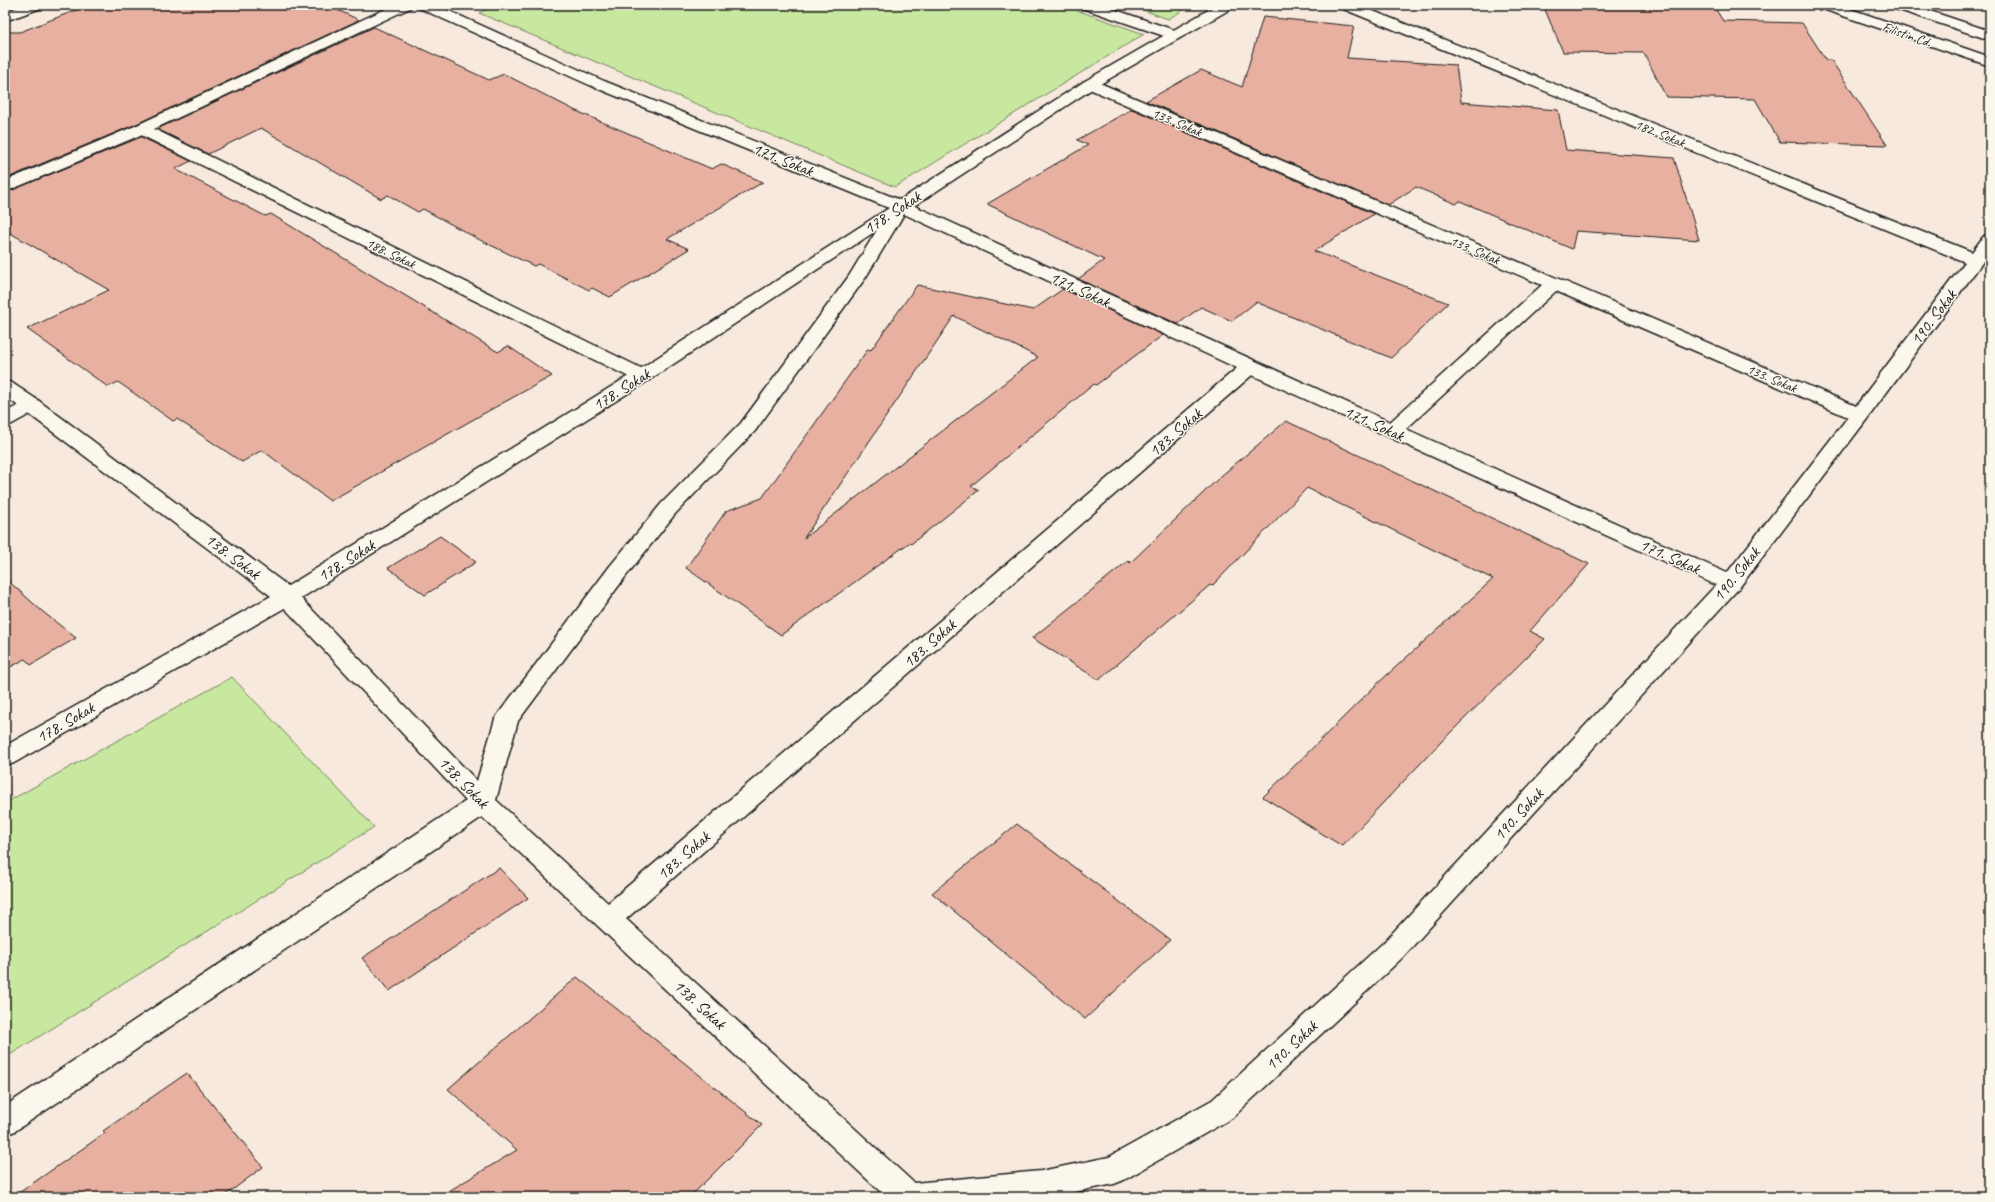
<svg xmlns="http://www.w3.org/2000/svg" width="1995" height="1202" viewBox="0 0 1995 1202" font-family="Caveat,sans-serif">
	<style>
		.green { fill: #c8e8a0; stroke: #72825e }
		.building { fill: #e8b0a0; stroke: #1c1c1c; fill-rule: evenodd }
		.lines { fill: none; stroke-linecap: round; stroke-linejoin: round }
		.minor-casing { stroke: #1c1c1c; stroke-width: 3 }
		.tertiary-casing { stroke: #1c1c1c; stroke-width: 3 }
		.secondary-casing { stroke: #1c1c1c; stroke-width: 3 }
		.minor { fill: #fbf7ec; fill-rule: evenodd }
		.tertiary { fill: #fbf7ec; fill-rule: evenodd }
		.secondary { fill: #fbf7ec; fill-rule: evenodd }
		.labels { text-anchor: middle; stroke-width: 3; stroke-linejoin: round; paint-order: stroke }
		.far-street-label { font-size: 14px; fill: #1c1c1c; stroke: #fbf7ec }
		.street-label { font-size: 17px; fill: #1c1c1c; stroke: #fbf7ec }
	</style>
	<rect width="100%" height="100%" fill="#f7e9dd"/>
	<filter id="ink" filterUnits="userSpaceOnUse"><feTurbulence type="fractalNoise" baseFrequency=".025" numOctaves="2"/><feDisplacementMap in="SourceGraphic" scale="8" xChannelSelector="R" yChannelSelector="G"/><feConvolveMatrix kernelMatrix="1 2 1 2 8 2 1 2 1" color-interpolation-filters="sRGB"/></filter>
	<g filter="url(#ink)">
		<!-- green -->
		<g class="green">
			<path d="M495 5H1062L1144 34 895 187 479 13Z"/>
			<path d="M1129 5H1192L1168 19Z"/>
			<path d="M232 677 374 827 5 1058V803Z"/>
		</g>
		<!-- building -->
		<g class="building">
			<path d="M89 5H327L359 20 134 125 5 179V32H20Z"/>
			<path d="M1543 5H1713L1723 21 1802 23 1826 60H1831L1887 145 1780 142 1755 99 1666 97 1644 53 1563 52Z"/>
			<path d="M1263 17 1354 26 1347 58 1456 65 1461 102 1558 110 1566 150 1674 158 1699 240 1576 231 1572 249 1460 201 1456 204 1416 187 1388 205 1146 101 1201 70 1242 87Z"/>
			<path d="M374 27 489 80 504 74 574 110 712 169 721 164 763 182 667 239 689 249 610 297 592 288 589 290 538 264 534 266 480 240 423 209 418 212 388 195 381 199 261 128 208 154 157 129Z"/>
			<path d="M1132 109 1374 214 1314 251 1448 303 1391 358 1256 302 1232 321 1201 307 1178 324 1078 279 1104 260 987 204 1088 145 1077 140Z"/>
			<path d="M141 137 191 161 175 169 265 216 271 214 498 352 508 346 552 376 481 415 330 501 262 450 242 462 177 419 173 421 118 382 108 387 27 329 109 290 5 230V193Z"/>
			<path d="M917 285 1033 310 1063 289 1163 335 1096 385 1094 384 971 486 979 490 911 544 909 543 781 635 686 568 726 511 762 498 868 349 871 350ZM954 316 1038 357 804 538Z"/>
			<path d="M1286 421 1589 564 1530 631 1545 639 1440 743 1342 846 1263 797 1376 685 1493 579 1307 488 1212 586 1210 585 1099 680 1032 638 1128 561 1130 563 1221 476Z"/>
			<path d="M440 536 476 562 425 595 388 568Z"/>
			<path d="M5 578 43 612 76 638 31 665 25 659 5 670Z"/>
			<path d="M1017 824 1170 940 1085 1019 932 893Z"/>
			<path d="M499 868 528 898 389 991 362 958Z"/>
			<path d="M577 977 762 1125 690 1197H439L517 1150 448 1089Z"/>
			<path d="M187 1073 263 1167 223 1197H13L105 1133 103 1131Z"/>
		</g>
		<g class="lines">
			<defs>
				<g id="minor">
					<path d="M394 5H412L410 8 154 129 649 372 652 376 649 380 642 382 635 380 141 135 5 192V181L135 126Z"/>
					<path d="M1080 5H1101L1180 32 1182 35 1180 38H1170L1082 8Z"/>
					<path d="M1339 5H1358L1972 252 1984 236 1990 235V252L1867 419 1739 588 1402 958 1232 1118 1124 1180 1114 1184 1050 1197H886L482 817 15 1131 5 1135V1106L466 801 279 602 276 597 279 592 287 589 295 592 477 781 495 719 499 713 610 566 661 504 741 423 849 276 894 202 900 201 906 202 1390 422 1542 285 1085 87 1082 84 1085 81H1095L1856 406 1965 262 1341 8ZM904 214 1237 368 608 903 496 800 518 721 626 576 675 514 755 431 866 277ZM1556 291 1848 417 1727 573 1406 429ZM1252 375 1716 585 1384 942 1212 1100 1109 1157 1041 1171 914 1183 626 919Z"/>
					<path d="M32 399 39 401 42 405 39 409 12 424 5 426V412Z"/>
				</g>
				<g id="tertiary">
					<path d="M23 5H43L41 8 5 21V12Z"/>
					<path d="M417 5H436L604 81 900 200 1085 81 1217 5H1234L1232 8 1095 87 649 380 295 602 14 763 5 766V746L271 596 5 396V381L12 383 39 401 288 586 635 372 889 208 594 87 419 8Z"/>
				</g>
				<g id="secondary">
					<path d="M1818 5H1839L1990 57V66L1820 8Z"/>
					<path d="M1891 5H1912L1990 31V40L1893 8Z"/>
				</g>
			</defs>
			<!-- minor casing -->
			<use href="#minor" class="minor-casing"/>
			<!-- tertiary casing -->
			<use href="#tertiary" class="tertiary-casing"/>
			<!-- secondary casing -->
			<use href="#secondary" class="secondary-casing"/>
			<!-- minor -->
			<use href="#minor" class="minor"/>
			<!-- tertiary -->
			<use href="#tertiary" class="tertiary"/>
			<!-- secondary -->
			<use href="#secondary" class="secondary"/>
		</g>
	</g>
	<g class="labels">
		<!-- far-street labels -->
		<g class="far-street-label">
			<text transform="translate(1907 34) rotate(19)" y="5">Filistin Cd.</text>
			<text transform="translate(1177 122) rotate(23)" y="5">133. Sokak</text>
			<text transform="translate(1660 133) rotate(22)" y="5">182. Sokak</text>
			<text transform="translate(1475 250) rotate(23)" y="5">133. Sokak</text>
			<text transform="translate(391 253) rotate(26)" y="5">188. Sokak</text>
			<text transform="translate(1772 378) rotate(23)" y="5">133. Sokak</text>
		</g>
		<!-- street labels -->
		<g class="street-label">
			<text transform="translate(783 159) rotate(22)" y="6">171. Sokak</text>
			<text transform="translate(892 212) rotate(-33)" y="6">178. Sokak</text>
			<text transform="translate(1080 289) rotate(25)" y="6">171. Sokak</text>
			<text transform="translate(1933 317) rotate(-53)" y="6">190. Sokak</text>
			<text transform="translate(621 389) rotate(-32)" y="6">178. Sokak</text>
			<text transform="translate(1374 423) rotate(24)" y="6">171. Sokak</text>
			<text transform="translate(1175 432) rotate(-41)" y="6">183. Sokak</text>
			<text transform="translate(233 556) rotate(37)" y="6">138. Sokak</text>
			<text transform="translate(1670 556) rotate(24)" y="6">171. Sokak</text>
			<text transform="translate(346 560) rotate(-32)" y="6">178. Sokak</text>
			<text transform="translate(1736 574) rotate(-51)" y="6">190. Sokak</text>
			<text transform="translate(929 643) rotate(-41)" y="6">183. Sokak</text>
			<text transform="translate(65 722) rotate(-30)" y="6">178. Sokak</text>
			<text transform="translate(464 782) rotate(46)" y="6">138. Sokak</text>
			<text transform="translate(1518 814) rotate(-47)" y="6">190. Sokak</text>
			<text transform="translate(683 855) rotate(-41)" y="6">183. Sokak</text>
			<text transform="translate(700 1004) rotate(43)" y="6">138. Sokak</text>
			<text transform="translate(1291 1045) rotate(-43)" y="6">190. Sokak</text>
		</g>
	</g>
	<!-- margin -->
	<rect width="1995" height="1202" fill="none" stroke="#fbf7ec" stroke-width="20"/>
	<rect x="10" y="10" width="1975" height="1182" fill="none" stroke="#1c1c1c" stroke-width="1.5" filter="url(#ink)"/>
</svg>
